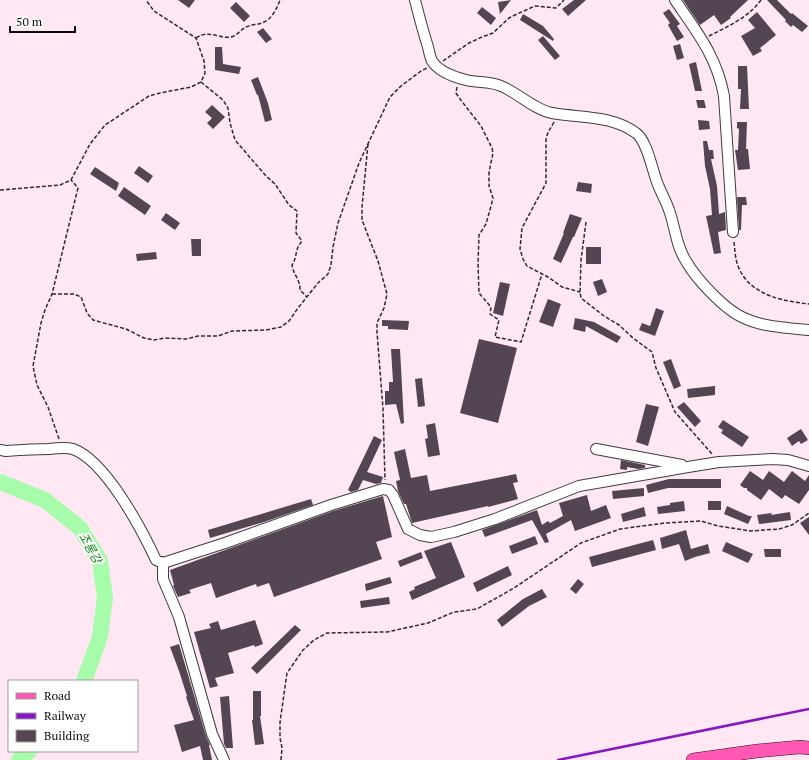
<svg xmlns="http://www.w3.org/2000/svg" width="809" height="760" viewBox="0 0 809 760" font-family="'PT Serif','Noto Sans KR',serif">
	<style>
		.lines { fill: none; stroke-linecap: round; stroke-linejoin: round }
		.river { stroke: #a6fcab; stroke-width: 16 }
		.building { fill: #534552 }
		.minor-casing { stroke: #3d3d3d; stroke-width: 12 }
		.major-casing { stroke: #1b1b1b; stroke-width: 14 }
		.path { stroke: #2c2c2c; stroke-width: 1.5; stroke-dasharray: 4 2; stroke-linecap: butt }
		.minor { stroke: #fff; stroke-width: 10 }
		.major { stroke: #ff57b4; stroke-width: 13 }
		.rail { stroke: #8617c4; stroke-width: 2.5 }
		.labels { text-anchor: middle; stroke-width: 4; stroke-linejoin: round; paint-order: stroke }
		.water-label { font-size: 12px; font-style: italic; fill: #0b871b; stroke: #fff }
	</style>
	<rect width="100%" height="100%" fill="#ffe7f3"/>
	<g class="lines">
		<!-- river -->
		<g class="river">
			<path d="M0 482 45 500 80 528 100 561 105 598 100 637 84 681"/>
			<path d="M19 760 29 751"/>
		</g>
	</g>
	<!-- building -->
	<g class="building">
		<path d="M178 0H195L189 8Z"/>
		<path d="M511 0 500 14 498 2Z"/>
		<path d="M574 0H586L568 16 562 9Z"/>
		<path d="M683 0H748L730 17 731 18 721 25 714 15 700 25Z"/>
		<path d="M767 0H777L791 14 792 13 808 26 802 32 793 25 791 27 785 21 786 20Z"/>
		<path d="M236 2 250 16 244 22 230 8Z"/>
		<path d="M482 7 496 18 491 25 477 13Z"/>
		<path d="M669 9 680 24 677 26 684 37 677 41 668 25 670 23 663 13Z"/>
		<path d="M757 12 776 35 760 48 762 51 753 56 741 36 755 28 748 20Z"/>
		<path d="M523 14 543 26 554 39 553 41 520 20Z"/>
		<path d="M263 28 272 39 266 43 257 32Z"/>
		<path d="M543 36 560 56 555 60 538 40Z"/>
		<path d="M680 44 684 58 677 60 673 46Z"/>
		<path d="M215 47H222L223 64 241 67 239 74 215 70Z"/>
		<path d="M696 62 702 91H695L689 64Z"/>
		<path d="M738 66H747L749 109H740L741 89H738Z"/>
		<path d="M258 77 268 103 272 120 265 122 258 95H257L251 80Z"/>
		<path d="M696 100H704L706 108H698Z"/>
		<path d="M212 105 225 117 213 129 207 123 212 118 205 112Z"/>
		<path d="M698 120 709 121 710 129 699 130Z"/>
		<path d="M737 122H747L746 149H748L750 169 738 170 735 150H738L739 129 737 128Z"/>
		<path d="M703 141H707L709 150H713L714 159H711L717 186 719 214 725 212 726 230 718 232 721 253 714 254 706 216 712 215 710 189 705 166Z"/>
		<path d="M139 166 153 176 148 183 134 173Z"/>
		<path d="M95 167 119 183 116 191 90 174Z"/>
		<path d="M578 182 592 184 591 193 576 191Z"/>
		<path d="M124 187 151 206 145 215 118 196Z"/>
		<path d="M737 197H746L747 205H742L741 230H739Z"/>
		<path d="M166 213 180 223 175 230 161 220Z"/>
		<path d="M570 214 582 218 574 237H573L561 263 553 259 564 233H563Z"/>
		<path d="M191 239H201V256H192Z"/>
		<rect x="586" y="247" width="15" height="17"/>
		<path d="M156 252 157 259 137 261 136 254Z"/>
		<path d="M602 279 607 292 598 296 593 282Z"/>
		<path d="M500 282 510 284 503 316 493 313Z"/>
		<path d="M548 299 561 304 553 327 539 322Z"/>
		<path d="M656 308 664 311 655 336 639 330 642 323 650 326Z"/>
		<path d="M575 318 594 322 621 337 617 343 586 326 585 332 573 329Z"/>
		<path d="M382 320 409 321 408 330 388 329V326H382Z"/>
		<path d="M479 339 517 348 498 423 460 413Z"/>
		<path d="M391 349H400L404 423 401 424 396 404 385 405V391H389V382H393Z"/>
		<path d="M671 359 681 386 674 389 663 362Z"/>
		<path d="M422 378 425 406 418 407 415 379Z"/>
		<path d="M715 386V395L688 398 687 389Z"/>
		<path d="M684 402 701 421 695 427 677 407Z"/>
		<path d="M646 404 659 407 648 446 636 442Z"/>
		<path d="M723 420 749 437 742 447 721 433 723 430 718 427Z"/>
		<path d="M435 423 440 455 428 457 425 439 428 438 426 425Z"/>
		<path d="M801 429 808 440 801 444 799 441 792 446 787 438Z"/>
		<path d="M374 436 382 440 367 472 383 477 381 483 376 484 363 480 358 490 351 492 348 490Z"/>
		<path d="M405 449 411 478 427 475 430 491 516 474 518 482 513 483 518 499 488 507V506L412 523 406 504H404L398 491 396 481 400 480 394 452Z"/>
		<path d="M621 460 645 465V468L638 469 627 467V470L620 469Z"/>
		<path d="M750 471 763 480 769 471 784 482 792 471 805 481 809 475V490L799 504 785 495 782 499 769 489 761 500 747 490V488H744L740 485Z"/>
		<path d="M669 479H721V488H668L648 493 646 485Z"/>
		<path d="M644 488V496L613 499 612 491Z"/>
		<path d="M587 495 591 511 606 505 611 518 575 531 571 520 546 534 549 542 545 543 532 520 485 537 482 530 537 510 542 525 548 521 550 523 563 516 559 503Z"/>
		<path d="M383 496 392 537 376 542 382 559 274 597 269 583 257 587 256 584 216 598 211 583 189 590 191 593 178 597 173 586 174 585 170 570 333 511Z"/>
		<path d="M311 499 313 505 264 522 210 538 208 530Z"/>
		<path d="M684 501 685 511 658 514 657 507 670 505V503Z"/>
		<rect x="708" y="501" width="13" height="9"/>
		<path d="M727 506 749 516H752L748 524 724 514Z"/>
		<path d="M644 507 646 516 623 522 621 514Z"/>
		<path d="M790 512 791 520 759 524 757 515 772 513 771 515Z"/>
		<path d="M809 517V535L800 523Z"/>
		<path d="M686 530 691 549 708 544 710 553 695 557 685 561 679 544 662 549 660 538Z"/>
		<path d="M535 536 538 544 512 554 509 546Z"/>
		<path d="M653 540 656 550 592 567 589 557Z"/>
		<path d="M451 542 465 577 412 600 409 592 415 589 414 587 436 578 424 551Z"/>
		<path d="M726 542 753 554 748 563 722 551Z"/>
		<path d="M764 549H781V557H765Z"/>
		<path d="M421 552 423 558 400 567 398 561Z"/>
		<path d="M508 566 512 575 477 592 473 583Z"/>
		<path d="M390 577 392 583 366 591 365 584Z"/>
		<path d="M578 579 584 584 576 594 570 589Z"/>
		<path d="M542 589 547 597 529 606 502 627 497 620 523 599Z"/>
		<path d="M389 597 390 604 361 608 360 601Z"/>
		<path d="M255 620 263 644 255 647 254 645 228 653 234 673 215 678 218 686 210 688 194 632 211 628 209 624 218 621 221 630Z"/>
		<path d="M295 625 301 630 257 674 251 668Z"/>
		<path d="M179 644 206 736 210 745H209L212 760H203L200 746 182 752 174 725 194 720 186 697 187 696 179 671 170 647Z"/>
		<path d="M253 691H261V716H260L264 744 255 745 252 720H253Z"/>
		<path d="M229 696 233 748H226L224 744 220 697Z"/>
	</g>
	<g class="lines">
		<defs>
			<g id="minor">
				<path d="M415 0C419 16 423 31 428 47 429 51 430 57 432 61 439 72 454 77 466 80 478 83 490 81 501 86 518 93 535 110 552 113 580 118 612 115 636 133 646 140 651 164 655 176 658 188 665 198 669 210 675 226 676 246 686 261 696 279 725 310 744 318 763 327 788 328 809 330"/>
				<path d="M675 0C697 32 717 57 724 96L733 232"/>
				<path d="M596 449 682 465"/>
				<path d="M0 450 6 451C20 450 35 449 49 449 57 448 66 447 73 449 106 461 142 530 156 560L163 563 225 543 331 505 383 489 389 490 393 495 408 529 420 535 431 537 454 532 495 519 579 486 688 467 719 462 773 459 788 460 809 466"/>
				<path d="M163 563V579L179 617 212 734 224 760"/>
			</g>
			<path id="major" d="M693 760 757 751 800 747 809 748"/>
		</defs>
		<!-- minor casing -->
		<use href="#minor" class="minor-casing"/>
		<!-- major casing -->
		<use href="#major" class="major-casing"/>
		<!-- path -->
		<g class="path">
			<path d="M709 36C727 27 749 17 761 0"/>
			<path d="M196 38C210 29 218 39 231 37 237 36 241 29 246 27 252 24 259 25 264 22 272 19 277 8 280 0"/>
			<path d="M443 61 469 43 482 37 493 33 509 18 517 14 535 6 556 8 564 0"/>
			<path d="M201 82 223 100 228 108 230 123 235 140 266 176 275 184 289 205 297 211 296 233 302 241C294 250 298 256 292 265 294 276 300 279 300 290L307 297"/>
			<path d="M457 87 456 93 460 99 481 126 492 148 493 153 489 172V186L493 198 491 206 486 224 479 235 478 264 479 293 491 307 490 314 499 320 495 337 521 342 542 274"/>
			<path d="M554 122C551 128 547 132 546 140V183L522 228 520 249 523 259 527 266 548 277 562 287 580 292"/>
			<path d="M368 144 362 207V220L378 261 387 294 384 308 377 323V332L383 409 385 480"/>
			<path d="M0 190 60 185 71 180 90 144 105 125 149 96 160 93 191 87 201 82 205 73 204 61 196 38 154 11 146 0"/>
			<path d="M586 222 581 260 580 292 581 298 604 316 619 325 633 338 652 352 656 368 675 412 712 454"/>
			<path d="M734 242C735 250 735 258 738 266 749 295 782 301 809 304"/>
			<path d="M52 294H74L81 297 87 313 93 320 126 329 144 338 154 340 165 338 186 339 198 336H218L232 331 266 330 281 327 289 321 298 308 318 283 328 274 331 265 333 247 338 223 359 163 390 97 401 86 421 71 427 68"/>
			<path d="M59 439 48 407 37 385 33 366 41 323 45 310 52 294 78 188 71 180"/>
			<path d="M281 760 282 748 280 738V722L287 673 303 650 314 640 327 633 387 632 428 623 454 612 477 609 514 588 581 543 620 529 665 523 701 521 718 526 751 531 779 529 792 525 809 513"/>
		</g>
		<!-- minor -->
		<use href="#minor" class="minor"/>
		<!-- major -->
		<use href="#major" class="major"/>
		<!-- rail -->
		<path class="rail" d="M558 760 809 709"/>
	</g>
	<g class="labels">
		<!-- water labels -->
		<g class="water-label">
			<text transform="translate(90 548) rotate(61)" y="4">조롱강</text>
		</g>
	</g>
	<!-- legend -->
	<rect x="8" y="680" width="130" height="72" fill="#ffffff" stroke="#9d9d9d"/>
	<rect x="16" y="693" width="20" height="6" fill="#ff57b4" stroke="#9d9d9d"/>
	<text x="44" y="700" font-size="12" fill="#0a0a0a">Road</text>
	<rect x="16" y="713" width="20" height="6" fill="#8617c4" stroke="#9d9d9d"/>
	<text x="44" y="720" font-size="12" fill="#0a0a0a">Railway</text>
	<rect x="16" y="730" width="20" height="12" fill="#534552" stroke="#9d9d9d"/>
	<text x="44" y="740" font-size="12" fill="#0a0a0a">Building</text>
	<!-- scale -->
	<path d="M10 26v6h65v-6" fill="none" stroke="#0a0a0a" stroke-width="2"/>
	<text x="16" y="26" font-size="12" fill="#0a0a0a" stroke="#ffffff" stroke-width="3" paint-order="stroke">50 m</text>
</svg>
